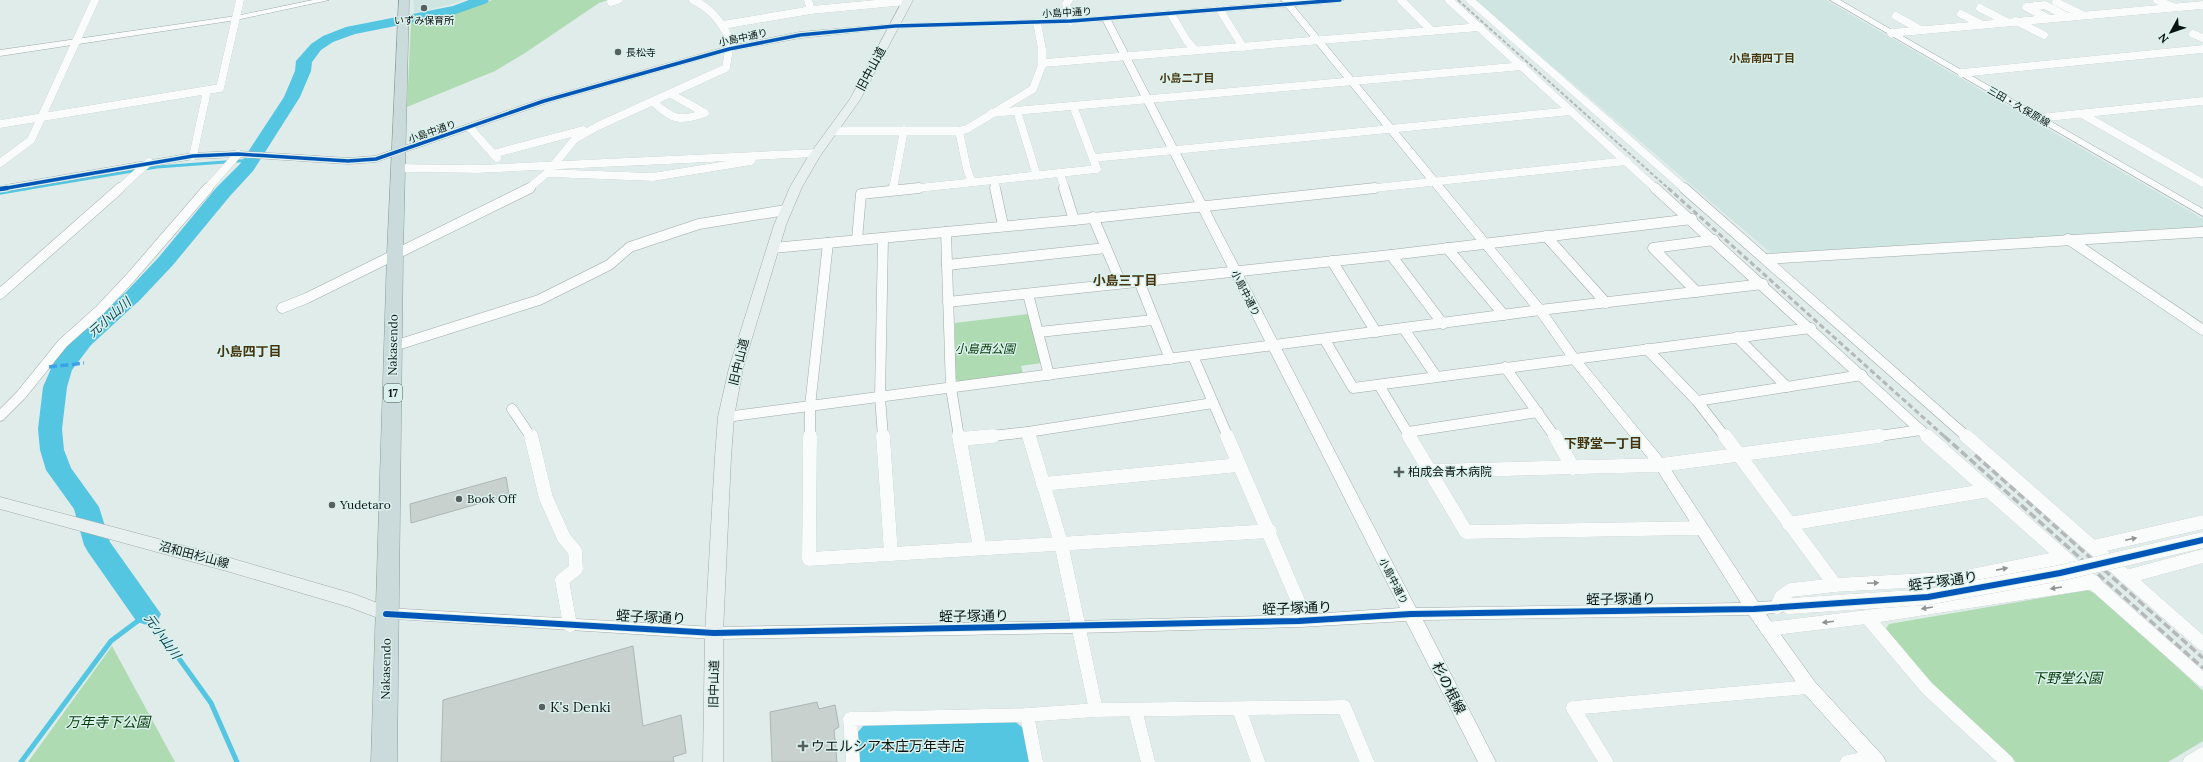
<svg xmlns="http://www.w3.org/2000/svg" width="2203" height="762" viewBox="0 0 2203 762" font-family="Lora,'Noto Sans JP',serif">
	<style>
		.built { fill: #cee5e1 }
		.green { fill: #aedbb1 }
		.water { fill: #54c6e2 }
		.lines { fill: none; stroke-linecap: round; stroke-linejoin: round }
		.stream-far2 { stroke: #54c6e2; stroke-width: 3 }
		.stream-far1 { stroke: #54c6e2; stroke-width: 3.5 }
		.stream { stroke: #54c6e2; stroke-width: 5 }
		.river { fill: #54c6e2; fill-rule: evenodd }
		.building { fill: #c9d1cf; stroke: #adb6b3 }
		.minor-far2-casing { stroke: #a0aaa8; stroke-width: 8 }
		.minor-far1-casing { stroke: #a0aaa8; stroke-width: 11 }
		.minor-casing { stroke: #a0aaa8; stroke-width: 14 }
		.tertiary-casing { stroke: #a0aaa8; stroke-width: 1 }
		.secondary-casing { stroke: #a0aaa8; stroke-width: 1 }
		.trunk-casing { stroke: #859c9c; stroke-width: 1 }
		.minor-far2 { stroke: #fafcfc; stroke-width: 8 }
		.minor-far1 { stroke: #fafcfc; stroke-width: 10 }
		.minor { stroke: #fafcfc; stroke-width: 14 }
		.tertiary { fill: #fafcfc; fill-rule: evenodd }
		.secondary { fill: #e8efef; fill-rule: evenodd }
		.trunk { fill: #cbdada; fill-rule: evenodd }
		.rail-far2 { stroke: #b5b8b8; stroke-width: 2; stroke-dasharray: 4 2; stroke-linecap: butt }
		.rail-far1 { stroke: #b5b8b8; stroke-width: 3; stroke-dasharray: 5.5 3; stroke-linecap: butt }
		.rail { stroke: #b5b8b8; stroke-width: 3.5; stroke-dasharray: 8 3.5; stroke-linecap: butt }
		.tertiary-bridge-casing { stroke: #a0aaa8; stroke-width: 16; stroke-linecap: butt }
		.tertiary-bridge { stroke: #fafcfc; stroke-width: 16 }
		.quiet { stroke: #3ca2ea; stroke-width: 3.5; stroke-dasharray: 8 3.5; stroke-linecap: butt }
		.cycleway-far2-casing { stroke: #dbf1ed; stroke-width: 5.5 }
		.cycleway-far1-casing { stroke: #dbf1ed; stroke-width: 7 }
		.cycleway-casing { stroke: #dbf1ed; stroke-width: 8 }
		.cycleway-far2 { stroke: #0057b8; stroke-width: 3.5 }
		.cycleway-far1 { stroke: #0057b8; stroke-width: 4.5 }
		.cycleway { stroke: #0057b8; stroke-width: 6 }
		.oneway { fill: #8f9493 }
		.poi-dot { fill: #56605e; stroke: #dbf1ed; stroke-width: 1.5 }
		.labels { text-anchor: middle; stroke-width: 3; stroke-linejoin: round; paint-order: stroke }
		.far-street-label { font-size: 10px; fill: #0c1413; stroke: #dbf1ed }
		.far-poi-label { font-size: 10px; fill: #0c1413; stroke: #dbf1ed }
		.far-neighbourhood-label { font-size: 11px; font-weight: bold; fill: #45340c; stroke: #dbf1ed }
		.shield { fill: #dbf1ed; stroke: #4a5654; stroke-width: 1 }
		.shield-label { font-size: 11px; font-weight: bold; fill: #0c1413 }
		.street-label { font-size: 12px; fill: #0c1413; stroke: #dbf1ed }
		.park-label { font-size: 12px; font-style: italic; fill: #033906; stroke: #dbf1ed }
		.poi-label { font-size: 12px; fill: #0c1413; stroke: #dbf1ed; text-anchor: start }
		.neighbourhood-label { font-size: 13px; font-weight: bold; fill: #45340c; stroke: #dbf1ed }
		.water-label { font-size: 13px; font-style: italic; fill: #084657; stroke: #dbf1ed }
		.near-street-label { font-size: 14px; fill: #0c1413; stroke: #dbf1ed }
		.near-park-label { font-size: 14px; font-style: italic; fill: #033906; stroke: #dbf1ed }
		.near-poi-label { font-size: 14px; fill: #0c1413; stroke: #dbf1ed; text-anchor: start }
	</style>
	<rect width="100%" height="100%" fill="#e0ecea"/>
	<!-- built -->
	<g class="built">
		<path d="M413 0H462L456 3 414 13Z"/>
		<path d="M1475 0H1826L2203 219V228L1778 256 1771 253Z"/>
	</g>
	<!-- green -->
	<g class="green">
		<path d="M493 0H608L599 3 525 53 495 71 407 107 411 22Z"/>
		<path d="M1028 314 1041 363 1021 366 1023 374 961 383 955 379V323Z"/>
		<path d="M2088 590 2102 597 2203 691V741L2168 762H2016L1931 687 1886 629 1889 624Z"/>
		<path d="M112 646 175 762H28Z"/>
	</g>
	<!-- water -->
	<path class="water" d="M1014 721 1026 730 1031 762H860L858 732 864 725Z"/>
	<g class="lines">
		<!-- stream-far2 -->
		<path class="stream-far2" d="M24 189 157 167 252 160"/>
		<!-- stream-far1 -->
		<path class="stream-far1" d="M0 193 29 188"/>
		<!-- stream -->
		<path class="stream" d="M21 762 111 641 147 614 211 703 237 762"/>
		<!-- river -->
		<path class="river" d="M469 0H489L487 3 456 14 355 34 333 42 321 50 312 62 311 71 300 97 253 171 230 196 173 265 140 300 91 345 72 370 67 387 62 429 64 450 71 468 99 507 110 542 161 614 157 622 147 625 137 622 88 552 84 545 74 509 46 470 40 450 38 429 43 387 53 364 75 335 126 292 159 257 216 188 240 164 284 97 295 71 296 61 311 44 323 36 346 27 453 6Z"/>
	</g>
	<!-- building -->
	<g class="building">
		<path d="M506 477 509 495 411 523 410 504Z"/>
		<path d="M633 646 643 726 681 715 686 753 673 757 674 762H441L443 700Z"/>
		<path d="M817 702 819 709 835 705 839 727 834 730 837 762H772L770 712Z"/>
	</g>
	<g class="lines">
		<defs>
			<g id="minor-far2">
				<path d="M808 0 811 10"/>
				<path d="M1069 0 1066 4 1071 21"/>
				<path d="M1401 0 1432 31"/>
				<path d="M1449 0 1656 189"/>
				<path d="M1470 0 1685 189"/>
				<path d="M2157 0 2173 7"/>
				<path d="M611 2 618 0"/>
				<path d="M2056 2 2083 15"/>
				<path d="M1980 8 2007 22"/>
				<path d="M1220 10 1243 47"/>
				<path d="M1171 14 1187 41 1195 50"/>
				<path d="M1961 14 1981 24"/>
				<path d="M1896 16 1921 30"/>
				<path d="M2048 18 2026 7 2045 5 2068 17"/>
				<path d="M2016 21 2044 35"/>
				<path d="M723 25 811 10 907 1"/>
				<path d="M1891 33 2203 5"/>
				<path d="M2193 34 2203 38"/>
				<path d="M1044 63 1480 27"/>
				<path d="M1962 73 2203 49"/>
				<path d="M653 102C674 120 679 122 705 113L671 94"/>
				<path d="M1017 111 1037 176"/>
				<path d="M992 113 1523 66"/>
				<path d="M2082 114 2203 183"/>
				<path d="M2039 118 2203 101"/>
				<path d="M0 124 220 88 240 0"/>
				<path d="M470 128 497 158"/>
				<path d="M833 131H959L967 129 1033 89 1042 65V49L1037 23"/>
				<path d="M959 131 967 169 972 182"/>
				<path d="M493 154 583 130"/>
				<path d="M193 156 207 91"/>
				<path d="M1094 158 1571 111"/>
				<path d="M0 163 31 140 95 0"/>
				<path d="M399 168 478 169 817 153"/>
				<path d="M547 173 653 177 751 161"/>
				<path d="M1060 174 1065 189"/>
				<path d="M994 181 996 189"/>
				<path d="M119 189 149 162"/>
				<path d="M207 189 238 154"/>
				<path d="M528 189 547 173 575 139 598 126 726 68 729 49 733 45C723 25 713 9 693 0"/>
				<path d="M893 189 904 130"/>
				<path d="M909 189 1097 169 1073 106"/>
				<path d="M1366 189 1627 161"/>
			</g>
			<g id="minor-far1">
				<path d="M995 188 1003 225"/>
				<path d="M1064 188 1074 220"/>
				<path d="M1655 188 1928 437"/>
				<path d="M1684 188 1967 437"/>
				<path d="M893 190V188"/>
				<path d="M1093 217 1121 283"/>
				<path d="M946 232 951 388 959 437"/>
				<path d="M1546 236 1606 303"/>
				<path d="M2068 239 2203 330"/>
				<path d="M857 240 861 194 919 188"/>
				<path d="M773 248 1074 220 1375 188"/>
				<path d="M1447 248 1504 315"/>
				<path d="M1391 255 1443 324"/>
				<path d="M1767 259 2203 232"/>
				<path d="M1332 261 1376 332"/>
				<path d="M947 265 1106 248"/>
				<path d="M1139 281 1170 359"/>
				<path d="M1697 292 1653 248 1714 240"/>
				<path d="M0 294 120 188"/>
				<path d="M1028 294 1049 375"/>
				<path d="M948 302 1391 255 1692 219"/>
				<path d="M282 308 307 298 530 188"/>
				<path d="M1404 329 1436 376"/>
				<path d="M1039 332 1153 320"/>
				<path d="M1737 337 1787 387"/>
				<path d="M1325 340 1353 388 1811 328"/>
				<path d="M394 346 539 300 609 265 630 247 699 224 786 210"/>
				<path d="M1647 349 1697 401 1725 437"/>
				<path d="M1193 356 1228 437"/>
				<path d="M1505 367 1555 437"/>
				<path d="M1379 385 1410 437"/>
				<path d="M1697 401 1862 375"/>
				<path d="M512 409 531 437"/>
				<path d="M0 416 21 395 63 343 100 310 131 277 208 188"/>
				<path d="M726 417 1540 310 1763 284"/>
				<path d="M1028 432 1029 437"/>
				<path d="M1408 432 1538 412"/>
				<path d="M810 437V406L828 243"/>
				<path d="M883 437 880 397 883 238"/>
				<path d="M983 437 1028 432 1213 403"/>
				<path d="M1872 437 1921 430"/>
			</g>
			<g id="minor">
				<path d="M531 436 546 498 564 538 575 551 576 569 562 580 570 625"/>
				<path d="M810 436 809 559 1270 531"/>
				<path d="M883 436 891 554"/>
				<path d="M959 436 980 548"/>
				<path d="M1029 436 1061 543 1096 710"/>
				<path d="M1227 436 1301 608"/>
				<path d="M1409 436 1466 532 1700 528"/>
				<path d="M1555 436 1573 468"/>
				<path d="M1725 436 1835 585"/>
				<path d="M1927 436 2203 680"/>
				<path d="M1966 436 2203 644"/>
				<path d="M960 439 993 436"/>
				<path d="M1431 471 1661 465 1879 436"/>
				<path d="M1043 484 1239 465"/>
				<path d="M1789 524 1989 490"/>
				<path d="M2093 547 2203 522"/>
				<path d="M2126 577 2203 556"/>
				<path d="M1777 607 1781 597 1791 590 1835 585 1961 578 2064 557"/>
				<path d="M1867 617 1927 688 2007 762"/>
				<path d="M1767 629 1867 617 2094 582"/>
				<path d="M1239 709 1258 762"/>
				<path d="M1135 710 1148 762"/>
				<path d="M1027 715 1036 762"/>
				<path d="M853 762 850 719 1027 715 1096 710 1344 707 1367 762"/>
				<path d="M1606 762 1573 708 1809 687"/>
				<path d="M1847 762 1872 757"/>
				<path d="M2190 762 2203 754"/>
			</g>
			<g id="tertiary">
				<path d="M313 0H329L236 20 0 56V50L236 16Z"/>
				<path d="M1281 0H1344L1340 2 1294 6 1544 307 1579 357 1666 462 1758 602 1790 600 1796 602 1798 606 1796 610 1766 614 1815 682 1883 756 1886 762H1866L1803 692 1749 615 1423 620 1496 762H1478L1406 621 1299 627 1077 633 714 639 380 618 378 614 380 610 386 608 714 627 1077 621 1299 615 1400 608 1103 21 895 28 800 38 730 51 547 103 376 162 348 164 238 157 193 159 0 192V186L193 153 238 151 348 158 375 156 541 99 726 47 800 32 895 24 1071 19 1283 2ZM1286 7 1536 313 1571 363 1656 468 1741 603 1416 608 1111 20Z"/>
				<path d="M1830 0H1840L2203 209V216Z"/>
			</g>
			<g id="secondary">
				<path d="M903 0H913L860 100 820 156 802 187 786 225 743 368 734 417 731 457 723 633V762H703L705 633 715 457 718 417 729 368 774 225 790 187 809 155 850 99Z"/>
				<path d="M0 497 230 558 354 594 393 609 395 614 393 619 386 621 349 607 230 572 0 509Z"/>
			</g>
			<path id="trunk" d="M399 0H409L403 254 397 762H371L387 254Z"/>
		</defs>
		<!-- minor-far2 casing -->
		<use href="#minor-far2" class="minor-far2-casing"/>
		<!-- minor-far1 casing -->
		<use href="#minor-far1" class="minor-far1-casing"/>
		<!-- minor casing -->
		<use href="#minor" class="minor-casing"/>
		<!-- tertiary casing -->
		<use href="#tertiary" class="tertiary-casing"/>
		<!-- secondary casing -->
		<use href="#secondary" class="secondary-casing"/>
		<!-- trunk casing -->
		<use href="#trunk" class="trunk-casing"/>
		<!-- minor-far2 -->
		<use href="#minor-far2" class="minor-far2"/>
		<!-- minor-far1 -->
		<use href="#minor-far1" class="minor-far1"/>
		<!-- minor -->
		<use href="#minor" class="minor"/>
		<!-- tertiary -->
		<use href="#tertiary" class="tertiary"/>
		<!-- secondary -->
		<use href="#secondary" class="secondary"/>
		<!-- trunk -->
		<use href="#trunk" class="trunk"/>
		<!-- rail-far2 -->
		<path class="rail-far2" d="M1458 0 1669 189"/>
		<!-- rail-far1 -->
		<path class="rail-far1" d="M1668 188 1945 437"/>
		<!-- rail -->
		<g class="rail">
			<path d="M1944 436 2203 668"/>
			<path d="M1975 455 2203 658"/>
		</g>
		<defs>
			<path id="tertiary-bridge" d="M1790 606 1928 597 2060 573 2203 540"/>
		</defs>
		<!-- tertiary-bridge casing -->
		<use href="#tertiary-bridge" class="tertiary-bridge-casing"/>
		<!-- tertiary-bridge -->
		<use href="#tertiary-bridge" class="tertiary-bridge"/>
		<!-- quiet -->
		<path class="quiet" d="M49 367 84 363"/>
		<defs>
			<path id="cycleway-far2" d="M1 189 193 156 238 154 348 161 376 159 544 101 729 49 800 35 895 26 1071 21 1340 0"/>
			<path id="cycleway-far1" d="M0 189 7 188"/>
			<path id="cycleway" d="M386 614 714 633 1299 621 1411 614 1754 609 1928 597 2060 573 2203 540"/>
		</defs>
		<!-- cycleway-far2 casing -->
		<use href="#cycleway-far2" class="cycleway-far2-casing"/>
		<!-- cycleway-far1 casing -->
		<use href="#cycleway-far1" class="cycleway-far1-casing"/>
		<!-- cycleway casing -->
		<use href="#cycleway" class="cycleway-casing"/>
		<!-- cycleway-far2 -->
		<use href="#cycleway-far2" class="cycleway-far2"/>
		<!-- cycleway-far1 -->
		<use href="#cycleway-far1" class="cycleway-far1"/>
		<!-- cycleway -->
		<use href="#cycleway" class="cycleway"/>
	</g>
	<!-- one-way arrows -->
	<defs><path id="oneway-solid" d="M-6-.8H1V-3.2L6.5 0L1 3.2V.8H-6Z"/></defs>
	<g class="oneway">
		<use href="#oneway-solid" transform="translate(2131 539) rotate(-12)"/>
		<use href="#oneway-solid" transform="translate(2002 569) rotate(-11)"/>
		<use href="#oneway-solid" transform="translate(1873 583) rotate(-3)"/>
		<use href="#oneway-solid" transform="translate(2056 588) rotate(171)"/>
		<use href="#oneway-solid" transform="translate(1927 608) rotate(171)"/>
		<use href="#oneway-solid" transform="translate(1828 622) rotate(173)"/>
	</g>
	<!-- markers -->
	<g class="poi-dot">
		<circle cx="424" cy="8" r="4"/>
		<circle cx="618" cy="52" r="4"/>
		<path d="M1397 466h4v4h4v4h-4v4h-4v-4h-4v-4h4z"/>
		<circle cx="459" cy="499" r="4"/>
		<circle cx="332" cy="505" r="4"/>
		<circle cx="542" cy="707" r="4"/>
		<path d="M801 740h4v4h4v4h-4v4h-4v-4h-4v-4h4z"/>
	</g>
	<g class="labels">
		<!-- far-street labels -->
		<g class="far-street-label">
			<text transform="translate(1067 12) rotate(-3)" y="4">小島中通り</text>
			<text transform="translate(743 37) rotate(-12)" y="4">小島中通り</text>
			<text transform="translate(2019 106) rotate(30)" y="4">三田・久保原線</text>
			<text transform="translate(432 131) rotate(-19)" y="4">小島中通り</text>
			<text transform="translate(1246 293) rotate(63)" y="4">小島中通り</text>
			<text transform="translate(1394 581) rotate(63)" y="4">小島中通り</text>
		</g>
		<!-- far-poi labels -->
		<g class="far-poi-label">
			<text x="424" y="24">いずみ保育所</text>
			<text x="626" y="56" text-anchor="start">長松寺</text>
		</g>
		<!-- far-neighbourhood labels -->
		<g class="far-neighbourhood-label">
			<text x="1762" y="62">小島南四丁目</text>
			<text x="1187" y="82">小島二丁目</text>
		</g>
		<!-- shield labels -->
		<rect class="shield" x="384" y="384" width="18" height="18" rx="3"/>
		<g class="shield-label">
			<text x="393" y="397">17</text>
		</g>
		<!-- street labels -->
		<g class="street-label">
			<text transform="translate(871 69) rotate(-62)" y="4">旧中山道</text>
			<text transform="translate(393 345) rotate(-89)" y="4">Nakasendo</text>
			<text transform="translate(739 362) rotate(-76)" y="4">旧中山道</text>
			<text transform="translate(194 555) rotate(15)" y="4">沼和田杉山線</text>
			<text transform="translate(386 669) rotate(-89)" y="4">Nakasendo</text>
			<text transform="translate(714 684) rotate(-89)" y="4">旧中山道</text>
		</g>
		<!-- park labels -->
		<g class="park-label">
			<text x="985" y="353">小島西公園</text>
		</g>
		<!-- poi labels -->
		<g class="poi-label">
			<text x="1408" y="476">柏成会青木病院</text>
			<text x="467" y="503">Book Off</text>
			<text x="340" y="509">Yudetaro</text>
		</g>
		<!-- neighbourhood labels -->
		<g class="neighbourhood-label">
			<text x="1125" y="285">小島三丁目</text>
			<text x="249" y="356">小島四丁目</text>
			<text x="1603" y="448">下野堂一丁目</text>
		</g>
		<!-- water labels -->
		<g class="water-label">
			<text transform="translate(109 317) rotate(-41)" y="5">元小山川</text>
			<text transform="translate(163 636) rotate(54)" y="5">元小山川</text>
		</g>
		<!-- near-street labels -->
		<g class="near-street-label">
			<text transform="translate(1943 581) rotate(-8)" y="5">蛭子塚通り</text>
			<text transform="translate(1621 599) rotate(-1)" y="5">蛭子塚通り</text>
			<text transform="translate(1297 608) rotate(-2)" y="5">蛭子塚通り</text>
			<text transform="translate(974 616) rotate(-1)" y="5">蛭子塚通り</text>
			<text transform="translate(651 617) rotate(3)" y="5">蛭子塚通り</text>
			<text transform="translate(1449 688) rotate(63)" y="5">杉の根線</text>
		</g>
		<!-- near-park labels -->
		<g class="near-park-label">
			<text x="2067" y="683">下野堂公園</text>
			<text x="108" y="727">万年寺下公園</text>
		</g>
		<!-- near-poi labels -->
		<g class="near-poi-label">
			<text x="550" y="712">K's Denki</text>
			<text x="811" y="751">ウエルシア本庄万年寺店</text>
		</g>
	</g>
	<!-- north arrow -->
	<g transform="translate(2171 32) rotate(230)" stroke="#dbf1ed" stroke-width="3" paint-order="stroke">
	<path d="M0-3L7 15L0 10L-7 15Z" fill="#0c1413"/>
	<text y="-6" font-size="11" font-weight="bold" text-anchor="middle" fill="#0c1413">N</text>
	</g>
</svg>
